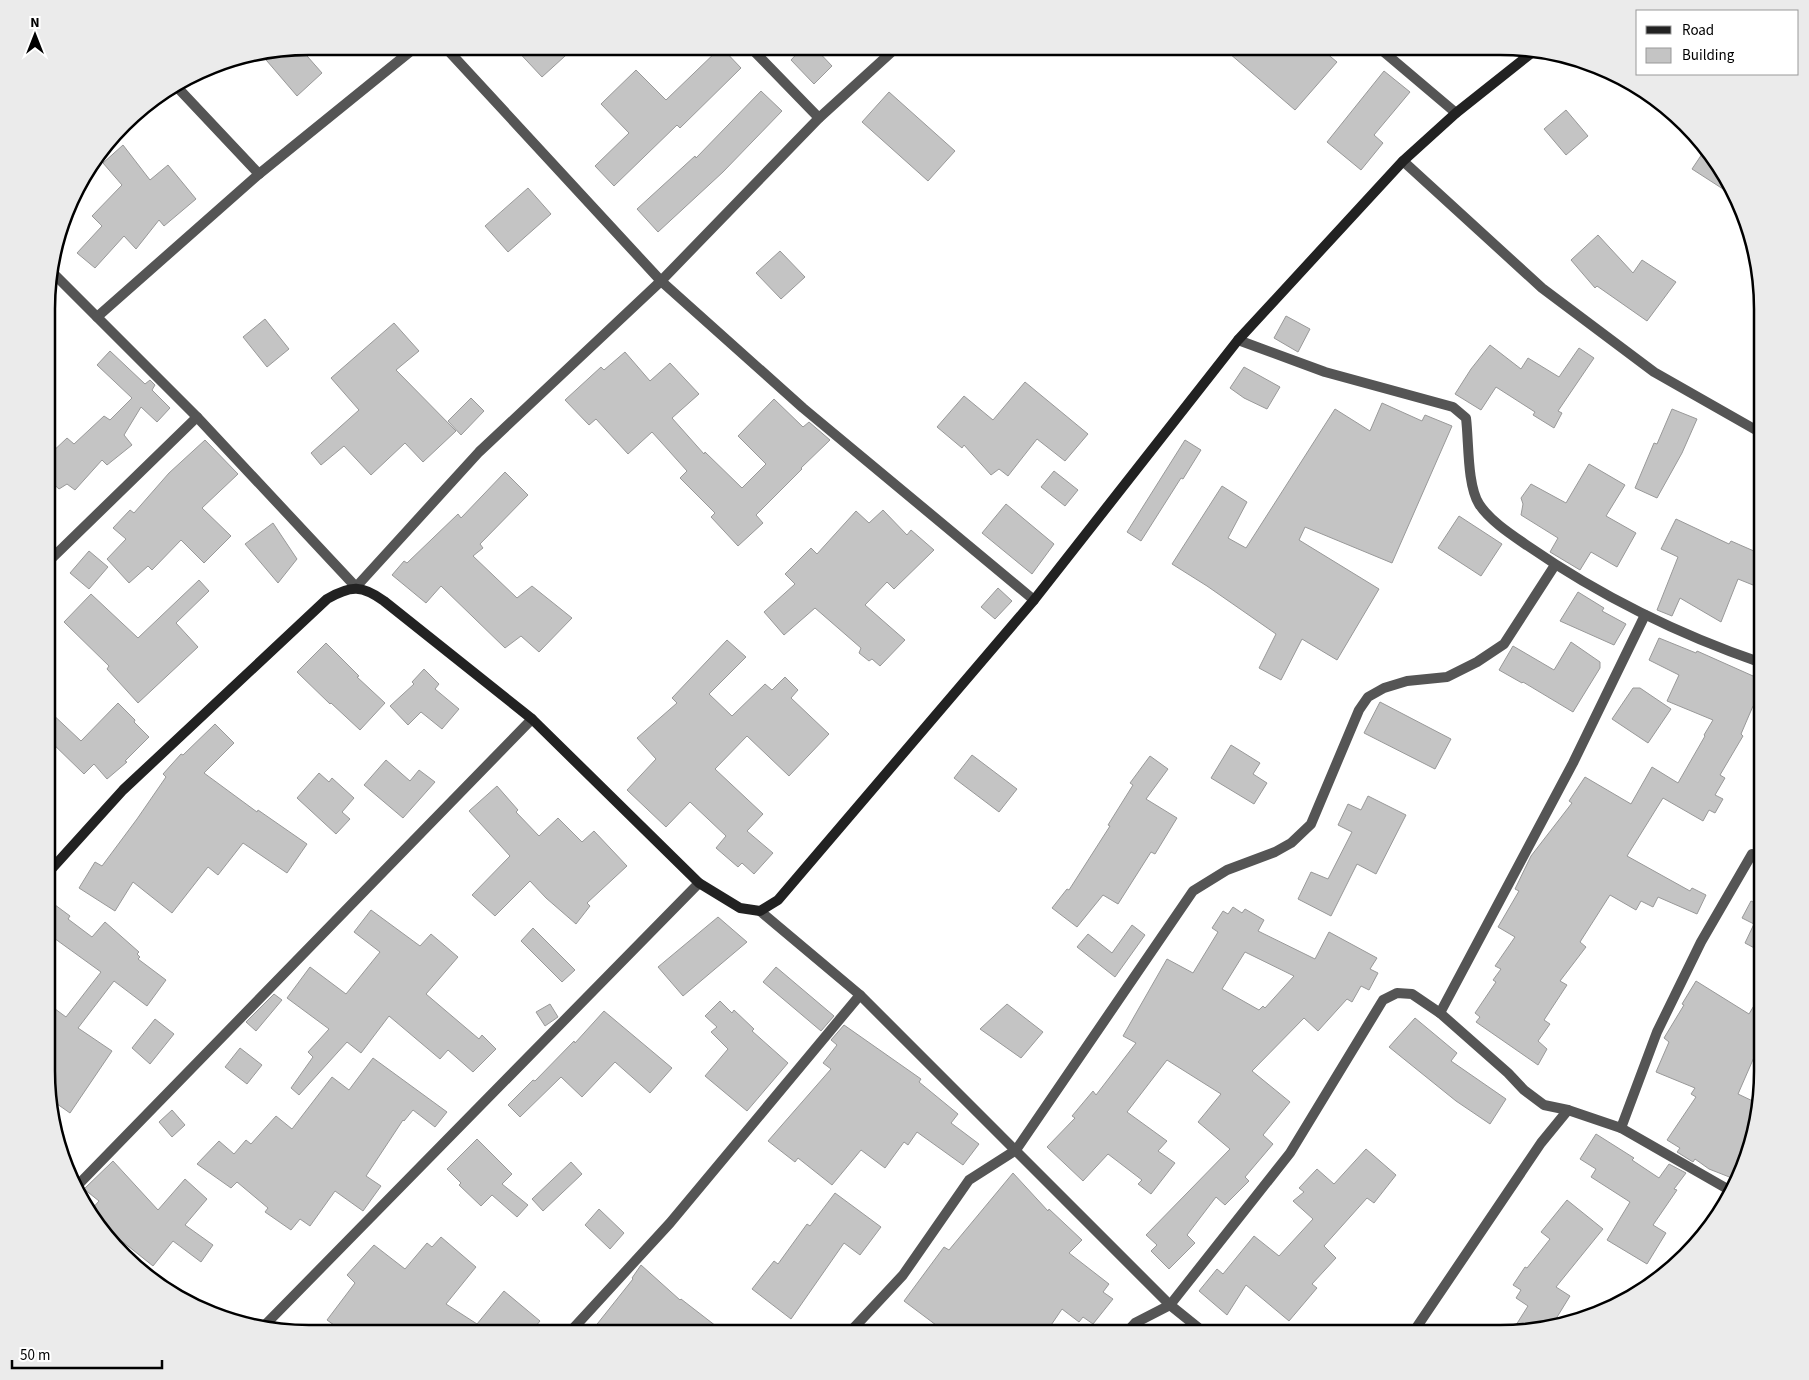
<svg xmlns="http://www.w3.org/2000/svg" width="1809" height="1380" viewBox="0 0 1809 1380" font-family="'Source Sans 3',sans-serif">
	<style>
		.building { fill: #c4c4c4; stroke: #999; fill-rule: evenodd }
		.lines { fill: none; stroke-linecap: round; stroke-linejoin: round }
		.street { stroke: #555; stroke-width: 10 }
		.secondary { stroke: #222; stroke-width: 10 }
		.rim { fill: none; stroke: #000; stroke-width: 2.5 }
	</style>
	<rect width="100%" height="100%" fill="#fff"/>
	<!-- building -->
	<g class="building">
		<path d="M513 46H576L542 77Z"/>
		<path d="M804 46H813L832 66 814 84 791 60Z"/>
		<path d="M721 47 741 68 680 128 677 125 614 186 595 166 629 133 601 104 636 70 666 100Z"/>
		<path d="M1222 47H1319L1337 62 1295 110Z"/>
		<path d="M300 48 322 73 297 96 261 54Z"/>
		<path d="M1384 71 1410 92 1374 135 1383 143 1361 170 1327 142Z"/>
		<path d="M761 91 782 111 723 172 658 232 637 209 695 156 696 158Z"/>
		<path d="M889 92 955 151 928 181 862 122Z"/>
		<path d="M1566 110 1588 136 1566 155 1544 129Z"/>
		<path d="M123 145 150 180 168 165 196 199 164 226 159 220 136 249 124 236 95 268 77 253 102 226 92 216 122 185 103 163Z"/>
		<path d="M1704 151 1736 193 1737 198 1692 169Z"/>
		<path d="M528 188 551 214 508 252 485 226Z"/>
		<path d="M1598 235 1633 273 1642 260 1676 282 1647 321 1597 286 1595 288 1571 260Z"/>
		<path d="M780 251 805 277 781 299 756 273Z"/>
		<path d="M1286 316 1310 329 1298 352 1274 338Z"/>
		<path d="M265 319 289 349 267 367 243 337Z"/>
		<path d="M394 323 419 351 396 370 456 431 423 462 405 443 371 475 344 446 321 465 311 453 359 410 331 378Z"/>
		<path d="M1490 345 1521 369 1528 358 1559 377 1579 348 1594 358 1558 411 1562 413 1554 428 1533 415 1535 412 1496 387 1481 410 1455 394 1471 369Z"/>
		<path d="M110 351 145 384 150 380 155 385 152 390 170 408 157 422 141 407 124 435 132 445 107 465 102 460 75 490 67 484 59 489 48 479V456L67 438 74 444 104 416 110 420 132 398 97 365Z"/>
		<path d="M625 352 650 381 670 363 699 394 672 418 704 454 705 452 742 488 766 464 738 436 774 399 803 427 809 422 830 440 801 468 802 469 756 515 763 523 738 546 711 517 715 513 680 478 687 471 652 432 628 454 596 419 589 425 565 400 601 367 604 370Z"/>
		<path d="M1244 367 1280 387 1267 409 1244 398 1230 388Z"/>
		<path d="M1025 382 1088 434 1065 461 1037 439 1008 476 999 469 991 475 964 445 962 448 937 427 964 396 993 420Z"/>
		<path d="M471 398 484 411 461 435 448 421Z"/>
		<path d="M1382 403 1422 421 1425 415 1452 426 1392 563 1305 527 1299 540 1379 589 1337 660 1302 639 1281 680 1259 668 1276 634 1207 586 1172 564 1222 486 1247 502 1228 538 1246 548 1335 409 1370 431Z"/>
		<path d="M1672 409 1697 419 1682 453 1657 498 1635 488 1654 443 1657 444Z"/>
		<path d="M205 440 238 474 202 508 231 536 204 563 181 540 152 570 148 566 129 583 107 559 126 539 113 528 130 510 134 513 169 473Z"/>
		<path d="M1185 440 1201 450 1183 479 1181 478 1141 541 1127 532Z"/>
		<path d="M1589 464 1625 485 1606 516 1636 533 1617 567 1591 552 1580 570 1550 552 1558 538 1521 515 1523 504 1521 498 1531 484 1566 503Z"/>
		<path d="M1054 471 1078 490 1065 506 1041 487Z"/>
		<path d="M505 472 528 495 480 544 483 548 473 556 517 598 532 586 572 618 539 652 521 636 505 648 441 586 426 603 392 575 404 561 407 563 458 514 461 518Z"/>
		<path d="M1006 504 1054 544 1032 574 982 533Z"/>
		<path d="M883 510 907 535 911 530 934 550 894 589 887 582 865 605 905 640 880 666 872 659 869 661 859 653 861 648 815 608 784 635 764 612 795 584 785 574 811 548 817 554 856 511 869 523Z"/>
		<path d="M1459 516 1502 544 1481 576 1438 548Z"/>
		<path d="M1676 519 1729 544 1731 541 1763 555V589L1738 579 1721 622 1680 598 1672 616 1657 610 1678 557 1661 549Z"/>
		<path d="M273 523 297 559 278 583 245 544Z"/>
		<path d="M89 551 108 567 89 589 70 573Z"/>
		<path d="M199 580 209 591 176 623 198 647 138 703 107 669 109 666 64 622 91 594 138 638Z"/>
		<path d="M998 588 1012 601 995 619 981 607Z"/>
		<path d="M1578 592 1604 608 1602 611 1626 624 1614 645 1560 621Z"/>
		<path d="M1659 638 1696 653 1697 651 1762 680V710L1753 706 1741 734 1743 736 1720 775 1725 778 1715 795 1723 799 1715 813 1709 810 1703 821 1663 798 1627 856 1690 891 1692 888 1706 895 1697 914 1658 897 1653 907 1641 901 1636 910 1610 895 1580 942 1586 947 1560 981 1567 985 1544 1020 1550 1024 1538 1041 1547 1049 1538 1065 1476 1022 1480 1017 1475 1013 1496 982 1493 980 1501 969 1495 966 1515 937 1498 927 1519 891 1515 889 1531 856 1572 803 1569 801 1585 777 1631 804 1652 767 1678 783 1705 736 1704 735 1713 720 1667 701 1679 675 1649 660Z"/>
		<path d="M727 640 746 657 709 694 732 716 765 684 772 690 785 677 798 690 791 698 829 734 789 776 747 736 715 769 763 814 747 831 773 853 754 874 742 863 738 867 716 848 726 836 690 802 666 827 627 790 656 759 637 738 677 703 672 698Z"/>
		<path d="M1571 642 1600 662V668L1573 712 1523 682 1522 683 1499 670 1513 646 1554 670Z"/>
		<path d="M326 643 359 676 357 677 385 703 360 730 331 703 330 704 297 672Z"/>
		<path d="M424 669 439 684 435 689 459 709 442 729 421 712 408 725 390 706 414 684 412 682Z"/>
		<path d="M1633 688H1640L1671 709 1648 743 1612 719Z"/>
		<path d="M1380 702 1451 739 1435 769 1364 733Z"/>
		<path d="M118 703 135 720 134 722 149 737 125 761 127 762 107 779 94 764 84 774 48 739V710L81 741Z"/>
		<path d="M215 724 234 743 204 773 257 812 258 810 307 844 287 873 243 843 218 875 208 867 172 913 133 882 115 911 79 888 95 862 102 866 137 819 166 777 163 774 181 754 183 755Z"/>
		<path d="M1231 745 1260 763 1253 774 1267 783 1254 804 1211 778Z"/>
		<path d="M972 755 1017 789 999 812 954 778Z"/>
		<path d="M1150 756 1168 769 1146 799 1177 818 1155 854 1151 852 1118 904 1103 895 1077 927 1052 908 1067 889 1069 890 1110 826 1108 825 1133 785 1130 783Z"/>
		<path d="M386 760 410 781 419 770 435 782 403 818 364 785Z"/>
		<path d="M319 773 329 782 332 778 354 798 342 812 350 819 336 834 297 798Z"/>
		<path d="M497 786 518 810 516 812 539 836 558 818 582 842 594 831 627 866 587 903 590 906 576 924 546 898 530 881 495 916 472 895 510 856 469 811Z"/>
		<path d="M1368 796 1406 815 1376 874 1357 864 1331 916 1298 899 1311 872 1328 879 1352 832 1338 825 1348 804 1361 810Z"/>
		<path d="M47 899 70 916 68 919 92 937 105 922 139 952 137 954 140 957 138 959 166 980 147 1006 114 981 78 1028 112 1051 70 1113 50 1099 47 1088V1003L66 1017 101 972 47 933Z"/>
		<path d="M1751 901 1762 906V952L1745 943 1754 924 1742 918Z"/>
		<path d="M1233 907 1242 913 1245 909 1264 920 1258 931 1315 959 1329 932 1377 958 1370 969 1378 973 1369 990 1361 986 1352 1002 1347 999 1318 1031 1304 1018 1252 1071 1290 1102 1263 1135 1273 1144 1245 1177 1249 1181 1225 1205 1216 1197 1187 1235 1195 1243 1169 1269 1151 1251 1157 1245 1146 1235 1230 1149 1198 1122 1221 1094 1167 1060 1127 1112 1167 1141 1158 1151 1175 1163 1151 1194 1138 1184 1142 1180 1108 1154 1083 1181 1047 1147 1075 1118 1072 1116 1093 1091 1096 1095 1136 1043 1123 1036 1167 959 1193 973 1218 932 1212 928 1223 911 1228 914ZM1245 952 1294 976 1265 1008 1263 1006 1259 1010 1222 989Z"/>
		<path d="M371 910 420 946 431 934 458 957 426 994 479 1039 482 1035 496 1049 473 1072 448 1050 440 1059 389 1016 361 1053 347 1042 299 1095 291 1088 313 1057 308 1052 329 1029 287 998 310 967 346 994 380 952 354 932Z"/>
		<path d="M718 917 747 942 683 996 658 967Z"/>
		<path d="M1132 925 1145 935 1115 977 1077 947 1088 934 1112 953Z"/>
		<path d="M533 928 575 970 562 982 521 941Z"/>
		<path d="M776 967 834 1016 821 1031 763 982Z"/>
		<path d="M1696 981 1749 1014 1762 992V1039L1738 1094 1759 1104 1743 1172 1737 1180 1709 1169 1695 1159 1693 1162 1677 1152 1680 1148 1667 1140 1696 1097 1691 1094 1695 1088 1656 1072 1669 1042 1664 1038 1684 1005 1682 1004Z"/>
		<path d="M274 994 282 1000 256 1031 246 1022Z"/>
		<path d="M720 1001 732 1013 734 1010 754 1029 752 1031 788 1063 747 1111 705 1076 728 1049 711 1032 717 1027 705 1016Z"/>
		<path d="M550 1004 558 1017 545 1026 536 1012Z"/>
		<path d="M1007 1004 1043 1032 1021 1058 980 1029Z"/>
		<path d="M604 1011 672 1068 650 1093 615 1062 582 1097 561 1077 520 1117 508 1105 533 1080 535 1081 574 1041 575 1043Z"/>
		<path d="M1415 1018 1457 1053 1451 1061 1506 1099 1490 1124 1456 1101 1389 1047Z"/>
		<path d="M155 1019 174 1034 150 1064 132 1048Z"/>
		<path d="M844 1025 921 1079 919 1082 958 1114 951 1123 979 1144 963 1165 917 1132 908 1145 904 1142 885 1168 861 1150 832 1185 798 1158 795 1162 768 1141 831 1069 823 1063 837 1045 831 1040Z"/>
		<path d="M240 1048 262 1065 247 1084 225 1067Z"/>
		<path d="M373 1058 447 1112 435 1127 413 1110 404 1121 403 1120 366 1176 381 1186 363 1211 335 1191 310 1226 300 1219 291 1230 265 1212 268 1208 237 1182 231 1188 197 1164 219 1141 234 1154 246 1140 251 1144 276 1116 292 1129 332 1077 349 1090Z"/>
		<path d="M172 1110 185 1125 172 1137 159 1122Z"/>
		<path d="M1596 1134 1634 1158 1632 1160 1659 1178 1669 1164 1686 1173 1674 1189 1677 1190 1653 1225 1666 1233 1647 1264 1607 1240 1630 1202 1591 1177 1596 1169 1580 1159Z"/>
		<path d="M477 1139 512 1174 502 1184 528 1205 517 1217 492 1195 481 1206 459 1185 461 1183 447 1169Z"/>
		<path d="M1366 1149 1396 1175 1374 1203 1367 1198 1324 1246 1336 1258 1312 1284 1317 1288 1289 1321 1246 1285 1227 1315 1199 1291 1217 1269 1223 1274 1254 1236 1279 1256 1313 1219 1293 1201 1304 1192 1299 1188 1317 1169 1334 1184Z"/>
		<path d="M113 1161 158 1210 185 1179 207 1199 185 1225 213 1245 201 1262 173 1241 153 1266 103 1226 91 1210 99 1201 84 1189Z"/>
		<path d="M571 1162 582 1174 543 1211 532 1199Z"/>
		<path d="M1013 1173 1048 1211 1049 1209 1082 1240 1069 1253 1109 1284 1103 1292 1113 1299 1093 1324 1083 1317 1079 1322 1062 1309 1045 1334H948L904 1301 944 1247 949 1250Z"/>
		<path d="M835 1193 881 1227 860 1255 844 1243 791 1319 752 1289 774 1261 778 1264 807 1224 810 1226Z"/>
		<path d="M1567 1200 1603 1229 1556 1287 1570 1296 1554 1322 1552 1320 1546 1329 1511 1333 1528 1306 1516 1298 1521 1290 1513 1285 1525 1267 1527 1268 1550 1239 1541 1232Z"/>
		<path d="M599 1209 624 1233 610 1249 585 1225Z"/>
		<path d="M441 1237 476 1267 446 1304 477 1324 504 1291 540 1321 530 1333H345L327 1320 355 1283 347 1275 374 1245 405 1269 427 1243 432 1247Z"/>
		<path d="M641 1265 680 1300 681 1299 725 1333H590L633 1279 632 1278Z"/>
	</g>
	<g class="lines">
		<!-- street -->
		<g class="street">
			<path d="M444 46 661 281 803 408 1034 600"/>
			<path d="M749 46 819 118"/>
			<path d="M1378 47 1456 113"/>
			<path d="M177 87 259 174"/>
			<path d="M1403 161 1542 288 1654 372 1763 434"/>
			<path d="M50 270 197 417 356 587 479 452 661 281 819 118 897 47"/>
			<path d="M97 317 259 174 417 46"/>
			<path d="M1238 340 1325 372 1453 407 1466 418C1469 442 1467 485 1479 504 1489 520 1512 535 1528 546 1599 595 1680 635 1762 663"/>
			<path d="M48 562 197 417"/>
			<path d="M760 911 860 995 1170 1305 1206 1334"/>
			<path d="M1440 1013 1573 763 1645 615"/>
			<path d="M1621 1128 1657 1032 1701 942 1752 854"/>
			<path d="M74 1189 532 719"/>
			<path d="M130 1261 158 1283"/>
			<path d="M263 1327 699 883"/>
			<path d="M569 1333 670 1223 860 995"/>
			<path d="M849 1333 903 1275 969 1180 1016 1150 1193 891 1227 870 1275 852 1291 843 1311 824 1359 710 1368 697 1384 688 1407 681 1447 677 1477 662 1504 644 1555 565"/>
			<path d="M1125 1334 1135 1323 1170 1305 1290 1153 1383 1000 1397 993 1412 994 1440 1013 1508 1073 1524 1090 1544 1105 1568 1110 1621 1128 1731 1191"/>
			<path d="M1412 1334 1541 1143 1568 1110"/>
		</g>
		<!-- secondary -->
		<path class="secondary" d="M47 874 123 790 327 599C351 585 362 585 384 601L532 719 699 883 740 908 760 911 778 900 1034 600 1238 340 1403 161 1456 113 1534 51"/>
	</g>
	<!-- crop -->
	<path d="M0 0H1809V1380H0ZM309 55H1500A254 254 0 0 1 1754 309V1071A254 254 0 0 1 1500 1325H309A254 254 0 0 1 55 1071V309A254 254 0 0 1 309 55Z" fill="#ebebeb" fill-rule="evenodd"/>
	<path class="rim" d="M309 55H1500A254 254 0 0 1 1754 309V1071A254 254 0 0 1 1500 1325H309A254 254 0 0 1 55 1071V309A254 254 0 0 1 309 55Z"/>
	<!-- legend -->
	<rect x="1636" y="10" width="162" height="65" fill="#ffffff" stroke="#999999"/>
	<rect x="1646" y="26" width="25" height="8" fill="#222222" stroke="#999999"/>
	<text x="1682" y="35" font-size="15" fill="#000000">Road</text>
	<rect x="1646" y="48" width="25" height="15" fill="#c4c4c4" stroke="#999999"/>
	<text x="1682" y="60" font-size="15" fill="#000000">Building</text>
	<!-- north arrow -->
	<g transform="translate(35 35)" stroke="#ffffff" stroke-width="4" paint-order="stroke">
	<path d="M0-4L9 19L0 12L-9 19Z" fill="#000000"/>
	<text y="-8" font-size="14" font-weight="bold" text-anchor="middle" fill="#000000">N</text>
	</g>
	<!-- scale -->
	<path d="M12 1360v8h150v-8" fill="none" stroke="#000000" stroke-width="2.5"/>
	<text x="20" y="1360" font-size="15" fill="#000000" stroke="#ffffff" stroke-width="4" paint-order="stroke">50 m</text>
</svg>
